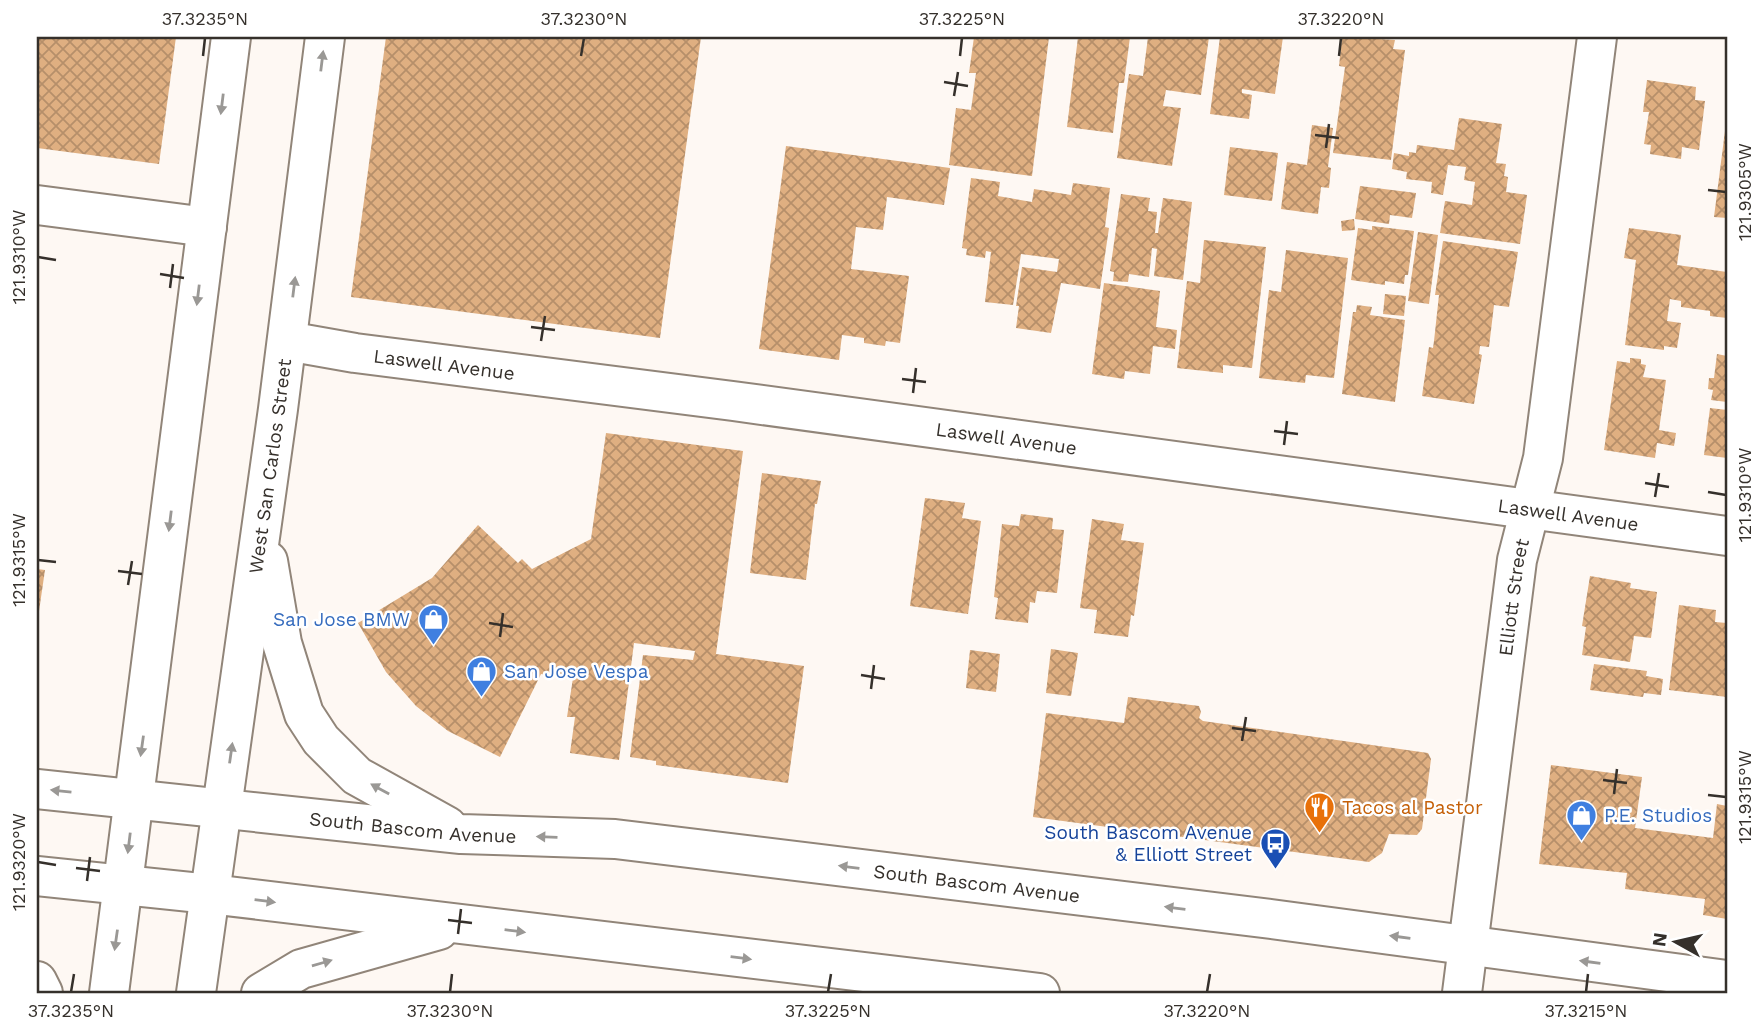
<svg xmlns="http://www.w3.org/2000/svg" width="1764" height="1030" viewBox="0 0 1764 1030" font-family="'Work Sans',sans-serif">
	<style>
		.building { fill: url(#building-cross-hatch) }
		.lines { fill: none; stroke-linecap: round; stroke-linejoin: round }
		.minor-casing { stroke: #918579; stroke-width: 42 }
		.major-casing { stroke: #918579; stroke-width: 42 }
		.minor { stroke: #fff; stroke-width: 38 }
		.major { stroke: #fff; stroke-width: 38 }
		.oneway { fill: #9a9895 }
		.ticks { fill: none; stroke: #35302b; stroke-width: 2.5 }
		.labels { text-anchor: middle; stroke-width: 5; stroke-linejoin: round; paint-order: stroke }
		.street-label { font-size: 19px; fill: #35302b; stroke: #fff }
		.shop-label { font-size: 19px; fill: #366cbe; stroke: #fff; text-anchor: start }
		.food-label { font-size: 19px; fill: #c56008; stroke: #fff; text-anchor: start }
		.transit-label { font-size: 19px; fill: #164399; stroke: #fff; text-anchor: end }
		.neatline { fill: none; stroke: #35302b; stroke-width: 2.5 }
		.ticks-label { font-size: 18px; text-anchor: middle; fill: #35302b }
	</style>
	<defs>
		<pattern id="building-cross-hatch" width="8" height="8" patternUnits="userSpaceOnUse" patternTransform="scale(1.75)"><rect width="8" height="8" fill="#dfaf81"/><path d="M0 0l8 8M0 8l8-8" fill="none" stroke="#b68f6a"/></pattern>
	</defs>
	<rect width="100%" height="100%" fill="#fef8f3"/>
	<!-- building -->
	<g class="building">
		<path d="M37 37H176L159 164 37 148Z"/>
		<path d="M386 37H701L660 338 351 297Z"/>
		<path d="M974 37H1049L1032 176 949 165 956 108 971 110 976 73H969Z"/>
		<path d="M1078 37H1130L1124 83H1119L1113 133 1067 127Z"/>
		<path d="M1148 37H1209L1201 95 1166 90 1163 106 1181 108 1172 166 1117 158 1129 74 1143 76Z"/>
		<path d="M1220 37H1283L1275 94 1242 89V93L1252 95 1249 119 1210 114Z"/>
		<path d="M1342 37 1395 40 1393 49 1405 50 1391 160 1333 153 1345 67 1339 66Z"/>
		<path d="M1647 80 1696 87 1695 100 1705 101 1699 150 1682 147 1681 159 1650 154 1651 145 1644 144 1649 112H1643Z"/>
		<path d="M1459 118 1502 124 1496 163 1506 164 1504 176 1508 177 1506 192 1527 195 1520 244 1440 233 1445 201 1472 205 1475 182 1464 180 1466 167 1448 165 1443 195 1431 193 1432 182 1406 179 1407 172 1392 169 1394 153 1409 156V152L1416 153 1417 145 1454 150Z"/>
		<path d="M1726 123 1727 124V218L1714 217Z"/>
		<path d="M1312 125 1333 128 1328 167 1331 168 1329 188 1321 187 1318 214 1281 209 1287 162 1307 165Z"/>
		<path d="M786 146 950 168 944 205 887 197 883 230 856 227 851 269 909 276 900 343 886 341 885 346 864 343V338L842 335 839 360 759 349Z"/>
		<path d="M1230 147 1278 153 1272 201 1224 195Z"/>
		<path d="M971 178 1000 182 998 196 1032 202 1034 189 1071 195 1073 183 1110 188 1105 227 1109 228 1100 289 1061 283 1051 333 1016 328 1019 306H1016L1022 267 1057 272 1059 259 1021 254 1013 305 985 302 991 252 986 251 985 258 966 255 967 249 962 248Z"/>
		<path d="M1360 186 1416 193 1412 218 1390 215 1389 224 1355 219Z"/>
		<path d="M1121 194 1150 198 1148 211 1157 212 1155 233H1158L1163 198 1192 202 1183 280 1154 276 1157 249 1152 248 1149 277 1129 274 1128 282 1113 281 1114 272 1110 271Z"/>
		<path d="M1354 219 1355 230 1342 231 1341 221Z"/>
		<path d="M1372 226 1414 231 1408 275H1405L1404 284 1385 281V285L1351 280 1358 228 1372 230Z"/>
		<path d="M1629 228 1681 235 1677 265 1727 272V318L1710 316V311L1681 307V301L1670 299 1667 321 1681 323 1677 348 1664 346V350L1625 345 1636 260 1624 258Z"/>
		<path d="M1418 232 1438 235 1429 304 1408 301Z"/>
		<path d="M1204 240 1266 247 1252 368 1223 365V373L1177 368 1187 281 1200 283Z"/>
		<path d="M1443 241 1518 252 1509 307 1494 305 1489 347 1480 346 1479 354 1482 355 1474 404 1422 396 1429 347 1433 348 1434 341 1439 295H1435Z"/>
		<path d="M1286 250 1348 258 1334 378 1306 375 1305 383 1259 378 1269 290 1281 292Z"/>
		<path d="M1104 283 1160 291 1156 327 1177 330 1175 349 1153 346 1150 374 1125 371 1124 379 1092 374Z"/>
		<path d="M1385 294 1406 296 1404 316 1383 314Z"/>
		<path d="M1357 305 1372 307 1370 315 1405 320 1395 402 1342 394 1353 312H1356Z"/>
		<path d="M1717 354 1727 356V402L1711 400 1713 390 1708 389 1709 378H1714Z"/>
		<path d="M1630 358 1641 359V364L1646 365 1643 377 1666 380 1659 430 1676 433 1674 446 1657 443 1655 458 1604 450 1617 361 1630 363Z"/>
		<path d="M1710 408 1727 410V458L1704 455Z"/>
		<path d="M606 433 743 451 716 654 804 666 788 783 656 765V761L630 757 643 655 693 660 695 651 634 643 619 760 570 753 575 717H567L573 678 541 674 500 757 448 731 416 706 386 672 358 623 432 578 478 525 518 563 522 559 532 569 591 539Z"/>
		<path d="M762 473 821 481 817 504H815L806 580 750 573Z"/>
		<path d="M925 498 965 503 962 518 981 521 968 614 910 606Z"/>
		<path d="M1021 514 1053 518 1052 529 1064 530 1057 593 1037 591 1035 603 1030 602 1028 623 995 619 998 598 994 597 1002 524 1019 526Z"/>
		<path d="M1092 519 1124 524 1121 540 1144 543 1134 616 1131 615 1128 637 1094 633 1097 610 1080 608Z"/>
		<path d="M37 569 45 570 38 618H37Z"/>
		<path d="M1590 576 1631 583 1630 588 1657 592 1651 638 1634 636 1630 662 1582 655 1586 627 1582 626Z"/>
		<path d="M1679 605 1716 610 1715 622 1727 623V697L1669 690Z"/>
		<path d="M1051 649 1078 653 1071 696 1046 693Z"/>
		<path d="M970 650 1000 654 996 692 966 688Z"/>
		<path d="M1594 664 1647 671 1646 676 1663 679 1661 695 1644 693 1643 697 1590 690Z"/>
		<path d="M1128 697 1199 706 1201 712 1199 718 1203 721 1428 753 1431 759 1422 829 1417 835 1389 834 1382 853 1369 862 1033 817 1046 713 1124 723Z"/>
		<path d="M1551 765 1642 777 1635 828 1713 838 1717 804 1727 806V919L1703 915 1705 899 1625 889 1627 873 1539 864Z"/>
	</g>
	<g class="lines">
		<defs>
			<g id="minor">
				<path d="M37 205 207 227"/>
				<path id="s1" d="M287 341 355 353 733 401 1727 536"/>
				<path id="s2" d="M1462 993 1517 560 1543 458 1597 37"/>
			</g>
			<g id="major">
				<path d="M268 561 282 643 304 714 321 740 357 776 447 826"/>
				<path id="s3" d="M37 789 461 834 615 839 1271 919 1727 980"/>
				<path d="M37 876 210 894 1040 993"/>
				<path d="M37 981 43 993"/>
				<path d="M109 993 231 37"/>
				<path id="s4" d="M196 993 278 409 325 37"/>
				<path d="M261 993 301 969 439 930"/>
			</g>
		</defs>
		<!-- minor casing -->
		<use href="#minor" class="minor-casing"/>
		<!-- major casing -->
		<use href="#major" class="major-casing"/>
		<!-- minor -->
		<use href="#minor" class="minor"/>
		<!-- major -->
		<use href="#major" class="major"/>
	</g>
	<!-- one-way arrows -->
	<defs><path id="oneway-solid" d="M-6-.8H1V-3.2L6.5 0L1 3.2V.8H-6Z" transform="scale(1.75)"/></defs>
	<g class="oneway">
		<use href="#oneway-solid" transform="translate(322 61) rotate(-83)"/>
		<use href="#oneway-solid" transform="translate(222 104) rotate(97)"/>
		<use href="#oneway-solid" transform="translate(294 287) rotate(-83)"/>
		<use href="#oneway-solid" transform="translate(198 295) rotate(97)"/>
		<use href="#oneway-solid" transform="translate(170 521) rotate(97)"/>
		<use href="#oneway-solid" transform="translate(142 746) rotate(98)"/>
		<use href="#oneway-solid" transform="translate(231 753) rotate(-82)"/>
		<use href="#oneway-solid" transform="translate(380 789) rotate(-151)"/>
		<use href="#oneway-solid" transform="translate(61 791) rotate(-174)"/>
		<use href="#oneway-solid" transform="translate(547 837) rotate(-178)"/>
		<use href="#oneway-solid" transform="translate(129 843) rotate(97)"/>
		<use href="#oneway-solid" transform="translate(849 867) rotate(-173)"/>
		<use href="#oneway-solid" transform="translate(265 901) rotate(7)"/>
		<use href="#oneway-solid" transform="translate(1175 908) rotate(-173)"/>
		<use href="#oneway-solid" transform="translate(515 931) rotate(7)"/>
		<use href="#oneway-solid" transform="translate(1400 937) rotate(-172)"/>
		<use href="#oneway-solid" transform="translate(116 940) rotate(98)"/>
		<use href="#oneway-solid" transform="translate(741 958) rotate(7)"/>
		<use href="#oneway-solid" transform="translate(1590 962) rotate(-172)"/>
		<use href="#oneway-solid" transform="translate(322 963) rotate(-16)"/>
	</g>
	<!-- ticks -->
	<path class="ticks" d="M203 56 205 38M581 56 584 38M960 56 962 38M1339 56 1341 38M944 82 968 86M954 96 958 72M1315 135 1339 138M1326 148 1329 124M1708 190 1726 192M38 257 56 260M160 274 184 278M170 288 173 264M531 327 555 330M541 341 545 316M902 379 926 382M913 393 916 368M1274 431 1298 434M1284 445 1287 421M1645 483 1669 487M1708 492 1726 495M1655 497 1659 473M38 560 56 562M118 571 142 574M128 585 132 561M489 623 513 627M500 637 503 613M861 675 885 679M871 689 874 665M1232 728 1256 731M1242 741 1246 717M1603 780 1627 783M1614 794 1617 769M1708 795 1726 797M38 862 56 865M76 868 100 871M87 881 90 857M448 920 472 923M458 934 461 909M71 992 74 974M450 992 452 974M828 992 831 974M1207 992 1210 974M1586 992 1588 974"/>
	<!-- icons -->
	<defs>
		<symbol id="shop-pin" viewBox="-11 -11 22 30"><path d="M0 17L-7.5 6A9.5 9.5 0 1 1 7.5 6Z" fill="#3f7fe0" stroke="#fff"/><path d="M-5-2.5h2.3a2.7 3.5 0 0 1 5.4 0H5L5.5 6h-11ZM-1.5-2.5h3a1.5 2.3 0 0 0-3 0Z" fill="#fff"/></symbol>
		<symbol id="restaurant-pin" viewBox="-11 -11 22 30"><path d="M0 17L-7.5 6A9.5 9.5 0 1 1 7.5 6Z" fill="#e8710a" stroke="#fff"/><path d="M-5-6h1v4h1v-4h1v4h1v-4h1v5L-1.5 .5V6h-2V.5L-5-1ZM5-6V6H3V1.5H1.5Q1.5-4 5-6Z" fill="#fff"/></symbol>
		<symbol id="bus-pin" viewBox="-11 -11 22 30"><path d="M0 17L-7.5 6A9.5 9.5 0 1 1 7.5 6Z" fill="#1a4fb4" stroke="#fff"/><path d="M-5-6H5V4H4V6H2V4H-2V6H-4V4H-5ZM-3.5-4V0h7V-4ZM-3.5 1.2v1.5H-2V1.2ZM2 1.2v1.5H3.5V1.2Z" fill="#fff"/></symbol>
	</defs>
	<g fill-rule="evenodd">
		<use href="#shop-pin" x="416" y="602" width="35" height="47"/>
		<use href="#shop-pin" x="464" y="654" width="35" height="47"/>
		<use href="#restaurant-pin" x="1302" y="790" width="35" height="47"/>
		<use href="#shop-pin" x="1564" y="798" width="35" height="47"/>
		<use href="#bus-pin" x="1258" y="826" width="35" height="47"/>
	</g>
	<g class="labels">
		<!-- street labels -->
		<g class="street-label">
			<text dy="7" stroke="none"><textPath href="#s1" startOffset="159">Laswell Avenue</textPath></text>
			<text dy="7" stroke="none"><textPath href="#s1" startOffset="726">Laswell Avenue</textPath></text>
			<text dy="7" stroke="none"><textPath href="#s4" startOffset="532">West San Carlos Street</textPath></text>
			<text dy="7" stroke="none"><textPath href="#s1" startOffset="1293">Laswell Avenue</textPath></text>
			<text dy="7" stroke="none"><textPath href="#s2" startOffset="399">Elliott Street</textPath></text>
			<text dy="7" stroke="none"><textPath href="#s3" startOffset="378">South Bascom Avenue</textPath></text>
			<text dy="7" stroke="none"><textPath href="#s3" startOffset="945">South Bascom Avenue</textPath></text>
		</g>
		<!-- shop labels -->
		<g class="shop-label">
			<text x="410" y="626" text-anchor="end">San Jose BMW</text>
			<text x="504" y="678">San Jose Vespa</text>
			<text x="1604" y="822">P.E. Studios</text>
		</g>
		<!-- food labels -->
		<g class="food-label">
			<text x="1342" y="814">Tacos al Pastor</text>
		</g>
		<!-- transit labels -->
		<g class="transit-label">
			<text x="1252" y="839">South Bascom Avenue<tspan x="1252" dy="22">&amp; Elliott Street</tspan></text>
		</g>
	</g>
	<!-- border -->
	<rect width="1764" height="1030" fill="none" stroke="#ffffff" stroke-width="77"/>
	<!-- north arrow -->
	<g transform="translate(1676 942) rotate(278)" stroke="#ffffff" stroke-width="5" paint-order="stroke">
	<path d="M0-5L12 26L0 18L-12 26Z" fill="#35302b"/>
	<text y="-10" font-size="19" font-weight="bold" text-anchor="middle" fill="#35302b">N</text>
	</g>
	<rect x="38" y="38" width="1688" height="954" class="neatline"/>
	<g class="ticks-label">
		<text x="205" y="25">37.3235°N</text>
		<text x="584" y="25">37.3230°N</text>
		<text x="962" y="25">37.3225°N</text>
		<text x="1341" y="25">37.3220°N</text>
		<text transform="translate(1745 192) rotate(-90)" y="6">121.9305°W</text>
		<text transform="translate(19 257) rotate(-90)" y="6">121.9310°W</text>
		<text transform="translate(1745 495) rotate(-90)" y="6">121.9310°W</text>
		<text transform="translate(19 560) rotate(-90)" y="6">121.9315°W</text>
		<text transform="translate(1745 797) rotate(-90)" y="6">121.9315°W</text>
		<text transform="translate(19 862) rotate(-90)" y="6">121.9320°W</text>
		<text x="71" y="1017">37.3235°N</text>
		<text x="450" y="1017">37.3230°N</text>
		<text x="828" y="1017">37.3225°N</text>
		<text x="1207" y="1017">37.3220°N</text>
		<text x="1586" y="1017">37.3215°N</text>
	</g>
</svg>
